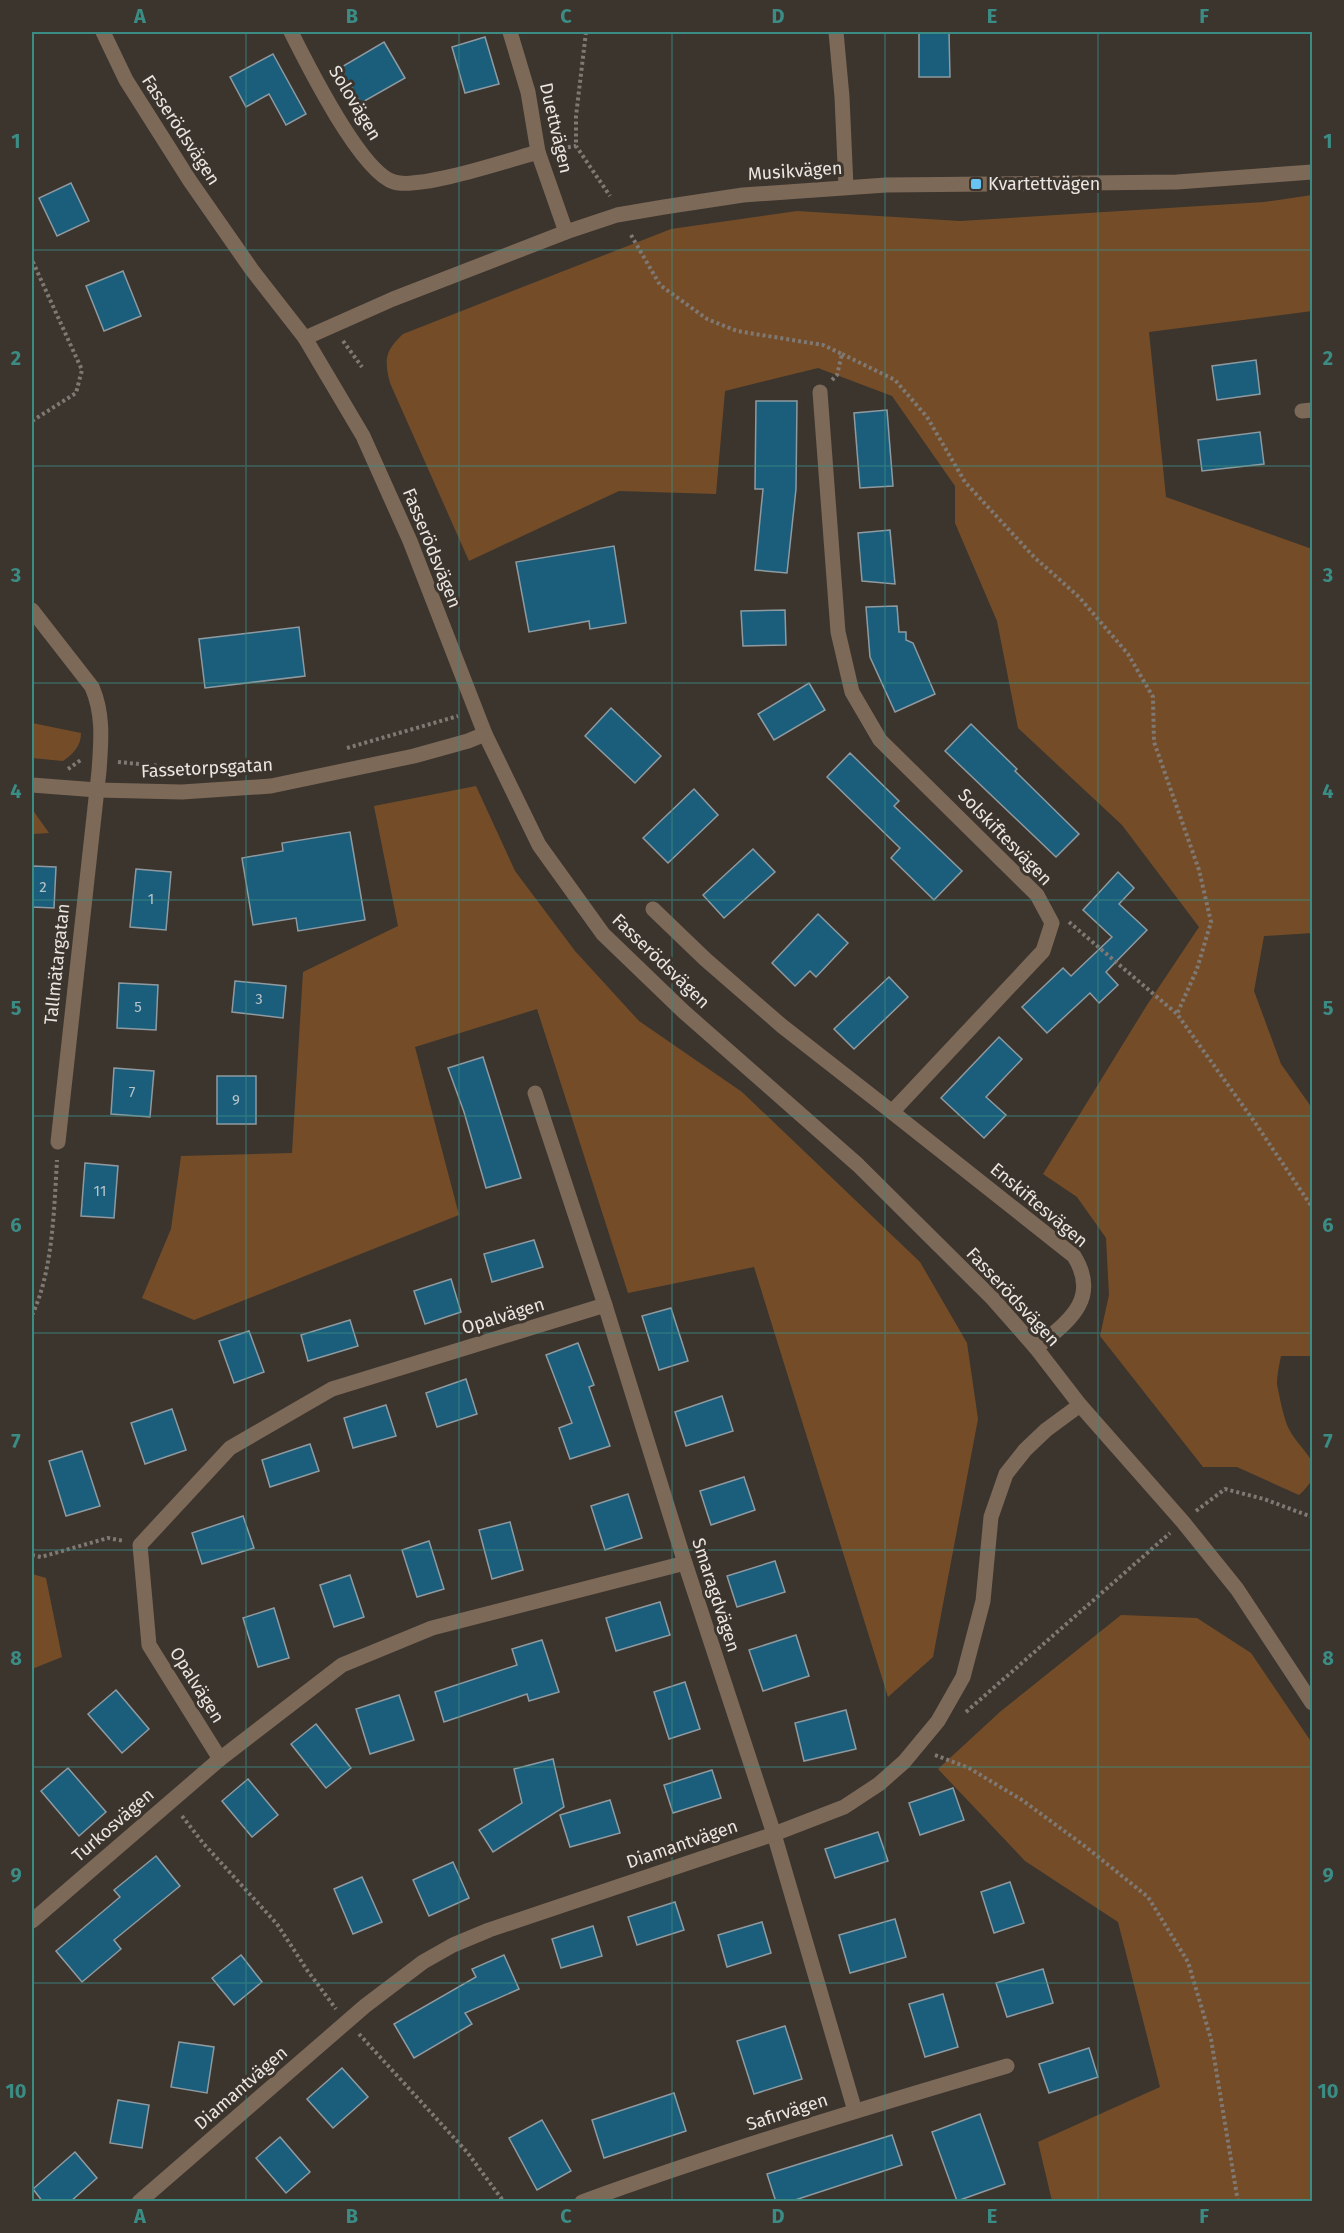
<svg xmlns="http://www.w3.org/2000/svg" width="1344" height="2233" viewBox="0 0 1344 2233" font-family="'Fira Sans',sans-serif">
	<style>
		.green { fill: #744d28 }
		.building { fill: #1a5e7b; stroke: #8f9aa0; stroke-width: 1.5 }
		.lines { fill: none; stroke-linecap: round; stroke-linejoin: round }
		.path { stroke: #7f7873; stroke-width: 4; stroke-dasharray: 3 3; stroke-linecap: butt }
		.minor { stroke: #7d6958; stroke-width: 15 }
		.grid { fill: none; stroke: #3b8c85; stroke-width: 1.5; stroke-opacity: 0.55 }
		.poi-dot { fill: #68c4f0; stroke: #3c352e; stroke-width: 2 }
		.labels { text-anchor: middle; stroke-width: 6; stroke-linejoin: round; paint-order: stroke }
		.number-label { font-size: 15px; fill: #b6c3c8 }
		.street-label { font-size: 18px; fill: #eae5e1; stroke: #3c352e }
		.poi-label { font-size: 18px; fill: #eae5e1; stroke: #3c352e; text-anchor: start }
		.neatline { fill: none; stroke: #3b8c85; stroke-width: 2 }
		.grid-label { font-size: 20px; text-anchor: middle; font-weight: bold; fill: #3b8c85 }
	</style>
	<rect width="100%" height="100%" fill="#3c352e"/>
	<!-- green -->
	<g class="green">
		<path d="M1312 195V311L1149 332 1166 497 1312 549V933L1264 936 1254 991 1281 1064 1312 1108V1356H1281C1279 1365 1277 1376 1277 1384 1279 1395 1284 1420 1289 1429 1302 1455 1332 1465 1299 1495L1237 1467H1203L1100 1336 1109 1295 1106 1238 1077 1197 1043 1174 1147 1005 1199 927 1122 825 1018 728 997 621 955 523V486L892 396 818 368 725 391 716 494 619 491 469 561 390 383C384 359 385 351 403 334L671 229 797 211 960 221 1264 202Z"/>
		<path d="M32 723 81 733C81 746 73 754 63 761L32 758Z"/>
		<path d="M476 786 515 871 575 951 639 1021 742 1092 920 1262 967 1343 978 1419 933 1657 888 1697 754 1267 628 1293 537 1009 415 1047 459 1215 194 1320 142 1298 171 1229 181 1156 292 1153 303 972 398 926 374 806Z"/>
		<path d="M32 809 49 833 32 834Z"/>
		<path d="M32 1574 46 1578 62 1657 32 1669Z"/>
		<path d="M1121 1615 1197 1618 1251 1653 1312 1743V2201H1052L1038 2142 1160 2087 1118 1922 1025 1861 938 1769 1001 1711Z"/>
	</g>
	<!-- building -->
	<g class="building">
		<path d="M919 32H949L950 77H919Z"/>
		<path d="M485 37 499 84 465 93 452 47Z"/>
		<path d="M384 42 405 78 361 103 340 68Z"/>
		<path d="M273 54 306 114 286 125 269 94 246 107 230 77Z"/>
		<path d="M71 183 89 221 57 236 39 198Z"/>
		<path d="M123 271 141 316 104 331 86 286Z"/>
		<path d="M1256 360 1260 394 1217 400 1212 366Z"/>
		<path d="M756 401H797L796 489 787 573 755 570 763 489H755Z"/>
		<path d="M887 410 893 486 860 488 854 413Z"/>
		<path d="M1260 432 1264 464 1202 471 1198 440Z"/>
		<path d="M890 530 895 584 862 581 858 533Z"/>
		<path d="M614 546 626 623 590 629 589 621 529 632 516 562Z"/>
		<path d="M897 606 899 632H906V640L913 643 935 694 895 712 870 657 866 607Z"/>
		<path d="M785 610 786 645 743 646 741 611Z"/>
		<path d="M299 627 305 676 205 688 199 639Z"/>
		<path d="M809 683 825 710 774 740 758 714Z"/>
		<path d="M611 708 661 756 635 783 585 736Z"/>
		<path d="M971 724 1017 769 1015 771 1079 834 1056 857 945 751Z"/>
		<path d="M850 753 899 801 894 806 962 871 934 900 891 858 900 848 827 777Z"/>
		<path d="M694 789 718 815 668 863 643 838Z"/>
		<path d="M350 832 365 920 298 931 296 918 253 925 242 858 283 851 282 843Z"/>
		<path d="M753 849 775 872 724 918 703 895Z"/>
		<path d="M32 866 56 867 54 908 32 907Z"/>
		<path d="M136 869 171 872 166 930 130 927Z"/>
		<path d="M1118 872 1134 888 1119 904 1147 930 1106 972 1118 985 1099 1003 1090 993 1047 1033 1022 1007 1063 968 1071 976 1112 937 1083 910Z"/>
		<path d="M818 914 848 943 816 977 810 971 795 986 772 963Z"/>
		<path d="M889 977 908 997 854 1049 834 1029Z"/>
		<path d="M235 981 286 986 283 1018 232 1012Z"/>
		<path d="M119 983 158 985 156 1030 117 1028Z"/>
		<path d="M999 1037 1022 1059 986 1097 1006 1115 984 1138 941 1098Z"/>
		<path d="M483 1057 521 1178 486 1188 464 1112 448 1068Z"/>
		<path d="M114 1068 154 1071 150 1117 111 1114Z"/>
		<rect x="217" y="1076" width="39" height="48"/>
		<path d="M85 1163 118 1166 114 1218 81 1216Z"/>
		<path d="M534 1240 543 1267 492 1282 484 1254Z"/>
		<path d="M451 1279 461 1312 425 1324 414 1291Z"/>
		<path d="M671 1308 688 1361 659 1370 642 1316Z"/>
		<path d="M350 1320 358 1346 308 1361 301 1335Z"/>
		<path d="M249 1331 264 1372 234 1383 219 1341Z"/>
		<path d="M578 1343 594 1385 589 1387 610 1446 570 1459 559 1428 572 1423 546 1355Z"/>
		<path d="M466 1379 477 1414 437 1427 426 1393Z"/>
		<path d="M722 1396 733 1431 686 1446 675 1412Z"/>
		<path d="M386 1405 396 1436 353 1448 344 1418Z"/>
		<path d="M172 1409 186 1450 145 1464 131 1423Z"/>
		<path d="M310 1444 319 1471 270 1487 262 1460Z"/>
		<path d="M82 1451 100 1506 66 1516 49 1461Z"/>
		<path d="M744 1477 755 1510 711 1525 700 1491Z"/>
		<path d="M628 1494 642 1538 605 1550 591 1506Z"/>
		<path d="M243 1516 254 1548 202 1564 192 1533Z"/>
		<path d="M510 1522 523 1570 492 1579 479 1530Z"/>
		<path d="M429 1541 444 1589 417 1597 402 1550Z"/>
		<path d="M775 1561 785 1592 737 1607 727 1576Z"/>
		<path d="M350 1575 364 1617 334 1627 320 1585Z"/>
		<path d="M660 1602 670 1635 616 1651 606 1618Z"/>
		<path d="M274 1608 289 1658 258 1667 243 1618Z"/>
		<path d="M796 1635 809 1676 763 1691 749 1650Z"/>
		<path d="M542 1640 559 1692 529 1701 527 1694 444 1722 435 1692 517 1665 512 1649Z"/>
		<path d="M685 1682 700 1729 669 1739 654 1692Z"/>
		<path d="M116 1690 149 1729 122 1753 88 1714Z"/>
		<path d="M399 1695 414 1740 370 1754 356 1709Z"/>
		<path d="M846 1710 856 1749 804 1761 795 1723Z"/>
		<path d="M316 1724 351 1768 326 1788 291 1744Z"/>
		<path d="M553 1759 564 1807 493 1852 479 1830 522 1803 514 1769Z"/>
		<path d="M68 1768 106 1812 79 1836 41 1791Z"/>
		<path d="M712 1770 721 1798 673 1813 664 1785Z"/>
		<path d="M248 1779 278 1815 252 1837 222 1801Z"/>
		<path d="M953 1788 964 1820 920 1835 909 1803Z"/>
		<path d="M610 1800 620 1833 570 1847 560 1815Z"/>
		<path d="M878 1832 888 1861 835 1878 825 1849Z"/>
		<path d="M156 1856 180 1886 114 1940 121 1949 82 1982 56 1951 120 1897 114 1890Z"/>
		<path d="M453 1862 469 1898 429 1916 413 1880Z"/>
		<path d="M362 1877 382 1922 353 1934 334 1889Z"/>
		<path d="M1010 1882 1024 1923 994 1933 981 1892Z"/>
		<path d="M675 1902 684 1930 637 1945 628 1917Z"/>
		<path d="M895 1919 906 1957 850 1973 839 1935Z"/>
		<path d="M762 1922 771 1953 727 1967 718 1935Z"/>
		<path d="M593 1926 602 1956 561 1968 552 1939Z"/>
		<path d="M241 1955 262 1982 234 2005 212 1978Z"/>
		<path d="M504 1955 519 1989 465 2013 472 2024 414 2058 394 2024 476 1977 472 1969Z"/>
		<path d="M1043 1969 1053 2003 1007 2017 996 1983Z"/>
		<path d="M943 1994 958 2047 925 2057 909 2004Z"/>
		<path d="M785 2026 802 2079 754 2094 737 2041Z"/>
		<path d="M179 2042 214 2047 207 2093 171 2087Z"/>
		<path d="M1089 2048 1098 2077 1049 2093 1039 2064Z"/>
		<path d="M342 2068 368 2097 333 2128 307 2099Z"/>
		<path d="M674 2093 686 2131 604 2158 592 2120Z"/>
		<path d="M118 2100 149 2105 142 2148 110 2143Z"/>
		<path d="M980 2114 1005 2184 957 2201 932 2132Z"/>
		<path d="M542 2120 571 2171 537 2190 509 2138Z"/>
		<path d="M892 2135 902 2165 789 2202H776L767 2174Z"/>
		<path d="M280 2137 310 2172 286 2193 256 2158Z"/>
		<path d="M75 2152 97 2178 70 2202H43L33 2189Z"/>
	</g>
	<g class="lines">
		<!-- path -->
		<g class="path">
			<path d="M586 32 576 116V146L610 196"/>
			<path d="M556 149 576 146"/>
			<path d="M631 235 660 285 707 319 737 331 823 345 842 354 837 375 832 380"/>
			<path d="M343 341 362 367"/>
			<path d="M842 354 895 380 927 417 965 482 1034 557 1079 597 1128 654 1153 697 1154 742 1199 870 1211 922 1197 969 1177 1014"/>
			<path d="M32 421 76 393 82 370 32 260"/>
			<path d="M347 748 458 716"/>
			<path d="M118 762 182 768H216"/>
			<path d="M68 769 82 759"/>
			<path d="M1069 922 1177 1014 1256 1124 1312 1207"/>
			<path d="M32 1315C53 1271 54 1209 57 1160"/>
			<path d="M1196 1511 1225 1489 1264 1499 1312 1517"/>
			<path d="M32 1555 41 1557 108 1538 124 1541"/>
			<path d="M966 1712 1170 1533"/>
			<path d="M935 1755 969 1768 1022 1800 1086 1847 1148 1897 1188 1962 1211 2039 1238 2202"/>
			<path d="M182 1816 203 1843 277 1924 307 1970 336 2009"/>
			<path d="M359 2034 467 2152 504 2202"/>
		</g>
		<!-- minor -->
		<g class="minor">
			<path d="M103 32 126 80 190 181 252 270 305 338 363 436 410 541 485 734 539 845 603 934 683 1011 858 1165 993 1299 1036 1348 1080 1405 1183 1522 1237 1589 1312 1703"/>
			<path d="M291 32C307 64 361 172 394 182 420 190 509 160 538 152"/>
			<path d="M510 32 528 92 538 152 566 232"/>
			<path d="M836 32 842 97 846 187"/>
			<path d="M305 338 393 299 566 232 617 215 664 207 743 195 886 185 1177 182 1312 172"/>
			<path d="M1302 411 1312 410"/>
			<path d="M32 610 92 687C104 715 101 742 99 771L58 1142"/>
			<path d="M32 785 97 790 182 792 271 786 414 756 468 741 485 734"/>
			<path d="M653 909 705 959 782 1026 892 1112 1043 951 1052 923 1037 895 880 740 852 692 838 632 820 392"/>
			<path d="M535 1093 605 1305 685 1563 774 1834 855 2111"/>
			<path d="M892 1112 1074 1256C1101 1300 1067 1322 1036 1348"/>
			<path d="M605 1305 332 1389 230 1448 140 1545 149 1645 220 1759 342 1665 432 1628 685 1563"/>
			<path d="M32 1921 220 1759"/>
			<path d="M139 2202 365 2006 423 1962 453 1945 489 1930 774 1834 844 1807 879 1784 904 1762 938 1721 963 1677 983 1601 991 1517 1006 1474 1025 1450 1046 1430 1080 1405"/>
			<path d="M582 2202C722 2151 864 2108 1007 2066"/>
		</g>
	</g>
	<!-- grid -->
	<path class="grid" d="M246 32V2202M459 32V2202M672 32V2202M885 32V2202M1098 32V2202M32 250H1312M32 466H1312M32 683H1312M32 900H1312M32 1116H1312M32 1333H1312M32 1550H1312M32 1767H1312M32 1983H1312"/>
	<!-- markers -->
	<rect class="poi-dot" x="970" y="178" width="12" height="12" rx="3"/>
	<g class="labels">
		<!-- number labels -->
		<g class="number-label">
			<text x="43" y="892">2</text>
			<text x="151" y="904">1</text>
			<text x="259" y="1004">3</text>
			<text x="138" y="1012">5</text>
			<text x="132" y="1097">7</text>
			<text x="236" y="1105">9</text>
			<text x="100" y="1196">11</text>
		</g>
		<!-- street labels -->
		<g class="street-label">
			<text transform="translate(355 103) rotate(59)" y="6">Solovägen</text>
			<text transform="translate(556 128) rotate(77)" y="6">Duettvägen</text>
			<text transform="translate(181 130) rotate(57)" y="6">Fasserödsvägen</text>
			<text transform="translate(795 171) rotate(-4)" y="6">Musikvägen</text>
			<text transform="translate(432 548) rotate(68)" y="6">Fasserödsvägen</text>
			<text transform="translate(207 768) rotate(-3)" y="6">Fassetorpsgatan</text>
			<text transform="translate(1005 837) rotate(46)" y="6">Solskiftesvägen</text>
			<text transform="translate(661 961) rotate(44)" y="6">Fasserödsvägen</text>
			<text transform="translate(57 964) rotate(-84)" y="6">Tallmätargatan</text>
			<text transform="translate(1039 1205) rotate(40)" y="6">Enskiftesvägen</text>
			<text transform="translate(1013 1297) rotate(47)" y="6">Fasserödsvägen</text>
			<text transform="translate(503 1316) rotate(-17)" y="6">Opalvägen</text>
			<text transform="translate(716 1595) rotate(72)" y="6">Smaragdvägen</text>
			<text transform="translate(197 1685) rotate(58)" y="6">Opalvägen</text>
			<text transform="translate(113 1825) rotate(-41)" y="6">Turkosvägen</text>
			<text transform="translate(682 1844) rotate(-19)" y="6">Diamantvägen</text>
			<text transform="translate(241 2088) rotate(-41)" y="6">Diamantvägen</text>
			<text transform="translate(787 2112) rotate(-18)" y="6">Safirvägen</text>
		</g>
		<!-- poi labels -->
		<g class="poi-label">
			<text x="988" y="190">Kvartettvägen</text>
		</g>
	</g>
	<!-- border -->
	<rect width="1344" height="2233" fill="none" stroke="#3c352e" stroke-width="66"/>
	<rect x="33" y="33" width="1278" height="2167" class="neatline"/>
	<g class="grid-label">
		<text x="140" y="23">A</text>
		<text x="352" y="23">B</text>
		<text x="566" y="23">C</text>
		<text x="778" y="23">D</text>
		<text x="992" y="23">E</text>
		<text x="1204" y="23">F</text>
		<text x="16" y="148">1</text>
		<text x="1328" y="148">1</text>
		<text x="16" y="365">2</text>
		<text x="1328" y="365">2</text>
		<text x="16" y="582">3</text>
		<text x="1328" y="582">3</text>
		<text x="16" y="798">4</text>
		<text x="1328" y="798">4</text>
		<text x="16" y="1015">5</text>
		<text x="1328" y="1015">5</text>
		<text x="16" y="1232">6</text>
		<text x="1328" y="1232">6</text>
		<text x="16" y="1448">7</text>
		<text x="1328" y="1448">7</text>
		<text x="16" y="1665">8</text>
		<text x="1328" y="1665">8</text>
		<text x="16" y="1882">9</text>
		<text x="1328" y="1882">9</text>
		<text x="16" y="2098">10</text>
		<text x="1328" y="2098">10</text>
		<text x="140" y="2223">A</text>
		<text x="352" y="2223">B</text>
		<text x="566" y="2223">C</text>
		<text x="778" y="2223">D</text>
		<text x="992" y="2223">E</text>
		<text x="1204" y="2223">F</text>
	</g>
</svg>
